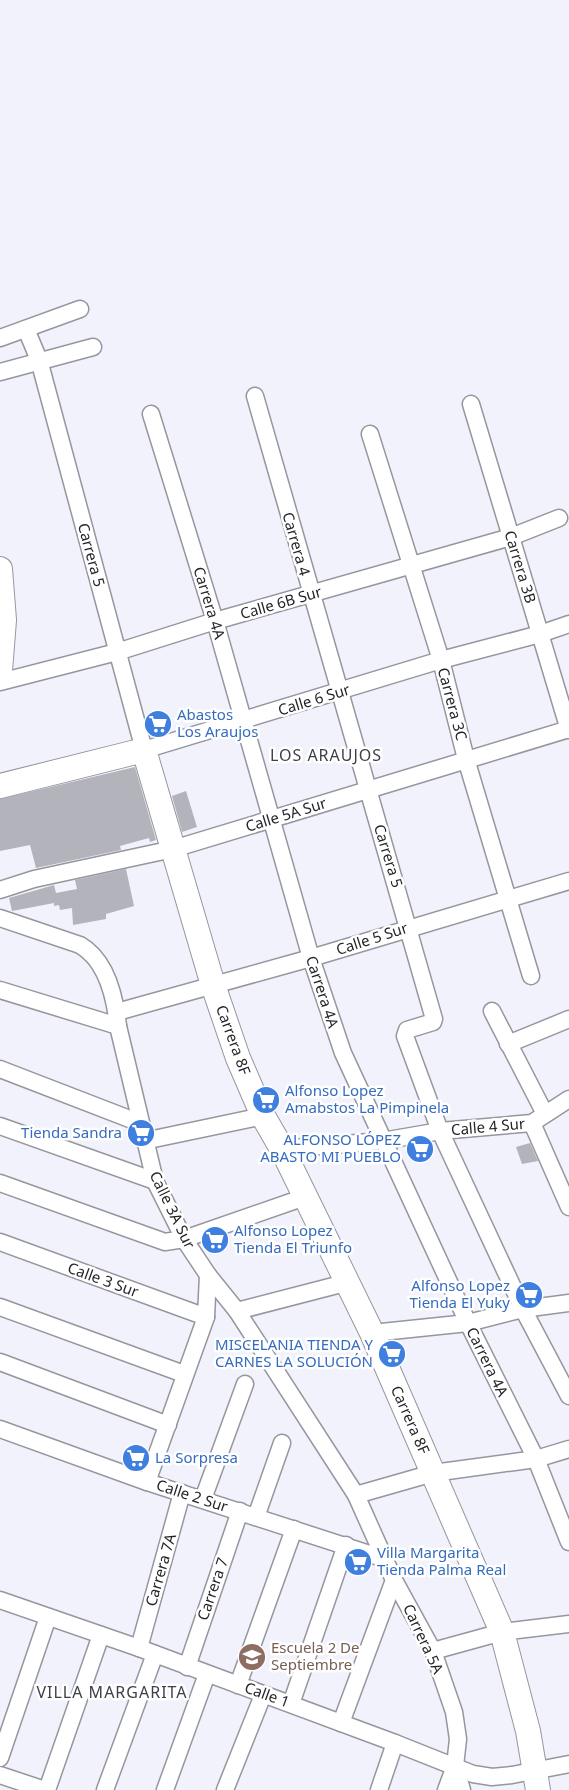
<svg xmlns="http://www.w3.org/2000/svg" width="569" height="1790" viewBox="0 0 569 1790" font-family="'Noto Sans',sans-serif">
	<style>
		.building { fill: #b3b3bc }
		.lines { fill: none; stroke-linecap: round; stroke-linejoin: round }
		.street-casing { stroke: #95969e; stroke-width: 19 }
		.secondary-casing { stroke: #95969e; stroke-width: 26 }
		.street { stroke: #fff; stroke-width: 16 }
		.secondary { stroke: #fff; stroke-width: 24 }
		.labels { text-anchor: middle; stroke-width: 5; stroke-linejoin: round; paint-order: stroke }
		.street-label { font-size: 15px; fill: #252529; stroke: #fff }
		.shop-label { font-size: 15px; fill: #366cbe; stroke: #fff; text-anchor: start }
		.education-label { font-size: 15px; fill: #785e54; stroke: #fff; text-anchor: start }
		.neighbourhood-label { font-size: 16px; letter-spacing: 1px; fill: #3f4047; stroke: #fff }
	</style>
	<rect width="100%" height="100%" fill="#f1f2fb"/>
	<!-- building -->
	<g class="building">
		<path d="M135 767 156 840 150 842 149 838 120 846 121 850 36 868 30 845 0 851V799Z"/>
		<path d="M186 791 197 827 182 832 172 796Z"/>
		<path d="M126 869 134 906 106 914V919L73 925 72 908 60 910 59 905 54 906V903L12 911 9 898 54 885 56 893 77 889 75 880Z"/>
		<path d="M530 1143 538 1161 522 1164 516 1147Z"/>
	</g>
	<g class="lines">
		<defs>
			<g id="street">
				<path d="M26 329 39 360 144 750 441 660 540 634 569 624"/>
				<path d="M0 338 80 309"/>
				<path d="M0 372 93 347"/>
				<path d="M255 396 434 1019 433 1022 407 1030 405 1036 440 1131 523 1309 569 1396"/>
				<path d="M471 404 569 730"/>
				<path d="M151 414 215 621 311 958 343 1053 468 1323 536 1459 569 1542"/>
				<path d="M370 434 441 660 466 759 531 976"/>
				<path d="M0 682 117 652 215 621 511 537 559 518"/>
				<path d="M0 890 34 879 173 849 569 729"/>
				<path d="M0 918 80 945C106 960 115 997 118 1026L155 1181 184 1239 208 1275 237 1311 356 1495 394 1580 433 1651 454 1712 458 1739 455 1766 462 1790"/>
				<path d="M0 990 118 1026"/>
				<path d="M492 1011 545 1114"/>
				<path d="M117 1012 311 958 569 881"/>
				<path d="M508 1044 569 1019"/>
				<path d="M0 1069 140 1123"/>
				<path d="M532 1123 569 1207"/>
				<path d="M0 1126 155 1181"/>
				<path d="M144 1141 263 1116"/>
				<path d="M282 1149 382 1141 440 1131 532 1123 569 1099"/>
				<path d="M0 1183 165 1242 184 1239 305 1197"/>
				<path d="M0 1242 206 1317"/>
				<path d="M0 1307 184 1374"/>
				<path d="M237 1311 345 1283"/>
				<path d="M372 1333 468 1323 523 1309 569 1303"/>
				<path d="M0 1362 168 1425"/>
				<path d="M0 1429 147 1482 385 1559"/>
				<path d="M147 1482 206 1317 208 1275"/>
				<path d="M356 1495 433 1473 536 1459 569 1449"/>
				<path d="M203 1499 245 1384"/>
				<path d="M256 1517 282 1443"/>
				<path d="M0 1600 139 1648 395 1743 473 1774 492 1777 512 1775 569 1764"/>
				<path d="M139 1648 182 1493"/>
				<path d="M433 1651 502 1632 569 1624"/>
				<path d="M187 1667 240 1511"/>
				<path d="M238 1685 294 1529"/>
				<path d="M291 1704 346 1545"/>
				<path d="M341 1723 394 1580"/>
				<path d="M0 1758 48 1617"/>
				<path d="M0 1775 45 1790"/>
				<path d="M47 1790 101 1635"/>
				<path d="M105 1790 155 1654"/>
				<path d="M165 1790 207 1674"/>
				<path d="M225 1790 263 1695"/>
				<path d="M379 1790 395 1743"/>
				<path d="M446 1790 455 1766"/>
			</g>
			<g id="secondary">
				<path d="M0 569 4 620 0 671"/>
				<path d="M0 786 144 750 213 985 238 1058 263 1116 282 1149 372 1333 502 1632 528 1731 538 1790"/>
			</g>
		</defs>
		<!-- street casing -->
		<use href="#street" class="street-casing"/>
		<!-- secondary casing -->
		<use href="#secondary" class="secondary-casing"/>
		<!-- street -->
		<use href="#street" class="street"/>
		<!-- secondary -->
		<use href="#secondary" class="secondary"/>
	</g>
	<!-- icons -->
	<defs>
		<symbol id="supermarket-disc" viewBox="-11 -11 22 22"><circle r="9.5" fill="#3f7fe0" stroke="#fff"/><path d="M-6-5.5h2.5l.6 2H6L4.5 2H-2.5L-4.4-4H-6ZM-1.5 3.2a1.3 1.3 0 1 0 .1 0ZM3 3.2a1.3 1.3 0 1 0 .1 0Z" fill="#fff"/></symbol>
		<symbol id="school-disc" viewBox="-11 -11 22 22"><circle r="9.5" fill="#8d6e63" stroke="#fff"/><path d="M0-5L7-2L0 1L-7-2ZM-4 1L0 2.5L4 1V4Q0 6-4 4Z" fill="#fff"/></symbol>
	</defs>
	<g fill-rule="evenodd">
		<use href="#supermarket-disc" x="142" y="708" width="32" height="32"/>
		<use href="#supermarket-disc" x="250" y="1084" width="32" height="32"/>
		<use href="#supermarket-disc" x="125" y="1117" width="32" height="32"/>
		<use href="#supermarket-disc" x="404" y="1133" width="32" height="32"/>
		<use href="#supermarket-disc" x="199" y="1224" width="32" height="32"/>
		<use href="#supermarket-disc" x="513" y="1279" width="32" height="32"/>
		<use href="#supermarket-disc" x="376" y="1338" width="32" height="32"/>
		<use href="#supermarket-disc" x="120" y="1442" width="32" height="32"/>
		<use href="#supermarket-disc" x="342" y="1546" width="32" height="32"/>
		<use href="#school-disc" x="236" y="1641" width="32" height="32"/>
	</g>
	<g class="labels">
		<!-- street labels -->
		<g class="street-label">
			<text transform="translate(296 544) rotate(74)" y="5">Carrera 4</text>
			<text transform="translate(91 555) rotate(75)" y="5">Carrera 5</text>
			<text transform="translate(520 567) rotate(73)" y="5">Carrera 3B</text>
			<text transform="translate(209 603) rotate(73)" y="5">Carrera 4A</text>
			<text transform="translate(281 603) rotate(-16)" y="5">Calle 6B Sur</text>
			<text transform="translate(314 700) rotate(-17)" y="5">Calle 6 Sur</text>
			<text transform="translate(452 704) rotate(75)" y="5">Carrera 3C</text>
			<text transform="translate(286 815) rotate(-17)" y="5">Calle 5A Sur</text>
			<text transform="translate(388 856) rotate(73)" y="5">Carrera 5</text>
			<text transform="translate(372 939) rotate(-18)" y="5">Calle 5 Sur</text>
			<text transform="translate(322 992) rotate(72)" y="5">Carrera 4A</text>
			<text transform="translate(233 1040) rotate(70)" y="5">Carrera 8F</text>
			<text transform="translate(488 1127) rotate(-5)" y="5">Calle 4 Sur</text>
			<text transform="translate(172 1210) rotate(64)" y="5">Calle 3A Sur</text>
			<text transform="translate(103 1280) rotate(20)" y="5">Calle 3 Sur</text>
			<text transform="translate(487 1362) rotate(64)" y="5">Carrera 4A</text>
			<text transform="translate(410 1420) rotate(66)" y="5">Carrera 8F</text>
			<text transform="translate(192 1496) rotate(18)" y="5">Calle 2 Sur</text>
			<text transform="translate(161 1570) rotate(-74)" y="5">Carrera 7A</text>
			<text transform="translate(213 1589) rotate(-71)" y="5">Carrera 7</text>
			<text transform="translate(423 1639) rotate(65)" y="5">Carrera 5A</text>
			<text transform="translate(267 1695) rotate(20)" y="5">Calle 1</text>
		</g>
		<!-- shop labels -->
		<g class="shop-label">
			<text x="177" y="720">Abastos<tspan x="177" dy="17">Los Araujos</tspan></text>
			<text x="285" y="1096">Alfonso Lopez<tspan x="285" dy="17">Amabstos La Pimpinela</tspan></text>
			<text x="122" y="1138" text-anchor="end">Tienda Sandra</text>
			<text x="401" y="1145" text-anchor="end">ALFONSO LÓPEZ<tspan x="401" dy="17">ABASTO MI PUEBLO</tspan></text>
			<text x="234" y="1236">Alfonso Lopez<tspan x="234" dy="17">Tienda El Triunfo</tspan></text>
			<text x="510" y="1291" text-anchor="end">Alfonso Lopez<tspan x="510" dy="17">Tienda El Yuky</tspan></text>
			<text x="373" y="1350" text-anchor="end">MISCELANIA TIENDA Y<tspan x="373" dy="17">CARNES LA SOLUCIÓN</tspan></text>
			<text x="155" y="1463">La Sorpresa</text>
			<text x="377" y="1558">Villa Margarita<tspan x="377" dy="17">Tienda Palma Real</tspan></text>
		</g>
		<!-- education labels -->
		<g class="education-label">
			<text x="271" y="1653">Escuela 2 De<tspan x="271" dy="17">Septiembre</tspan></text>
		</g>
		<!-- neighbourhood labels -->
		<g class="neighbourhood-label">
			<text x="326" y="761">LOS ARAUJOS</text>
			<text x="112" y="1698">VILLA MARGARITA</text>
		</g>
	</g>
</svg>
